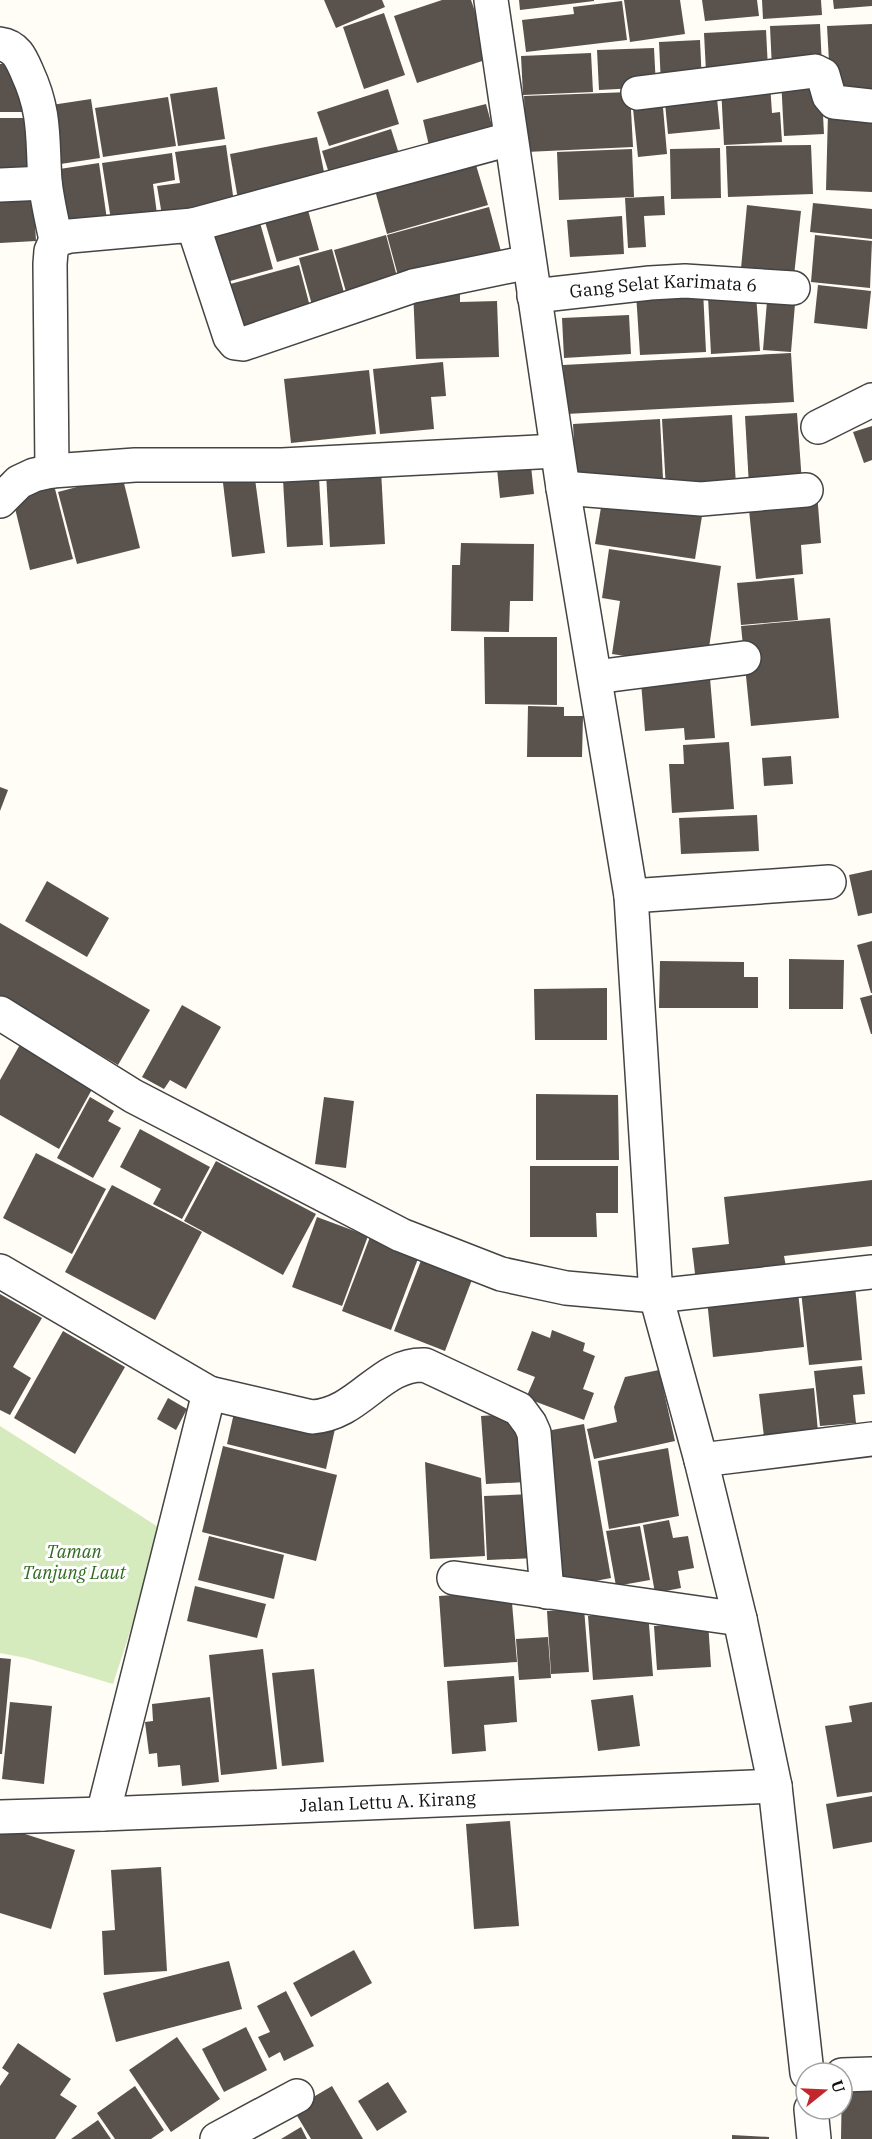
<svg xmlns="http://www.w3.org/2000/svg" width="872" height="2139" viewBox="0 0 872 2139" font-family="'IBM Plex Serif',serif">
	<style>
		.green { fill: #d5ebbd }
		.building { fill: #5a524d }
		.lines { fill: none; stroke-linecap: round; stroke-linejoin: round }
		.street-casing { stroke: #444; stroke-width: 36 }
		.street { stroke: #fff; stroke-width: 33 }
		.labels { text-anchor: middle; stroke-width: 6; stroke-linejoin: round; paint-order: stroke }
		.street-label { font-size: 18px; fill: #111; stroke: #fff }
		.park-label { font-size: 18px; font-style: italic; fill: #2f6b1f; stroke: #fff }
	</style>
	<rect width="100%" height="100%" fill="#fffdf5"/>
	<!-- green -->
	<path class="green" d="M0 1426 163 1530 113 1684 26 1658 0 1653Z"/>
	<!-- building -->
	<g class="building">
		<path d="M324 0H382L385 7 336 28Z"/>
		<path d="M442 0H471L491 58 417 83 394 16Z"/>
		<path d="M519 0H594V1L520 10Z"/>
		<path d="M624 0H680L685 34 630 42Z"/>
		<path d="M702 0H757L759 16 705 21Z"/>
		<path d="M762 0H821L822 15 763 19Z"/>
		<path d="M833 0H872V6L834 9Z"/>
		<path d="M622 1 627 40 526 52 522 20 574 14 573 7Z"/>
		<path d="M384 13 405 75 364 89 343 27Z"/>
		<path d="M820 24 822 67 772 69 770 26Z"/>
		<path d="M872 24V95L831 97 827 26Z"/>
		<path d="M766 30 768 69 706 72 704 33Z"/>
		<path d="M700 40 702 84 661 85 659 42Z"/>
		<path d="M654 48 656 87 599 90 597 50Z"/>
		<path d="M591 53 593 92 523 95 521 56Z"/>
		<path d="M21 63 22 112H0V64Z"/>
		<path d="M821 77 824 134 784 136 781 79Z"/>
		<path d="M770 84 772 113 780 112 782 142 724 145 721 87Z"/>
		<path d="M217 87 225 139 178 146 170 94Z"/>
		<path d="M716 88 720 129 668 134 664 93Z"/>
		<path d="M388 89 399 124 329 146 317 112Z"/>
		<path d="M630 92 633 147 526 152 524 96Z"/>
		<path d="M662 96 667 154 638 157 632 99Z"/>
		<path d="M168 97 176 146 103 157 95 108Z"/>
		<path d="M91 99 100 158 54 165 45 106Z"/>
		<path d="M486 104 495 137 431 154 423 120Z"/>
		<path d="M828 113 872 115V192L826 190Z"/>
		<rect x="0" y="118" width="38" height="63"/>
		<path d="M391 129 401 160 332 183 322 151Z"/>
		<path d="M317 137 327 187 239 205 230 154Z"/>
		<path d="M226 145 235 210 163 221 157 186 180 183 175 152Z"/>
		<path d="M811 145 813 194 728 197 726 146Z"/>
		<path d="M720 148 721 198 671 199 670 149Z"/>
		<path d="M632 149 634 197 559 200 557 152Z"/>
		<path d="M172 153 175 180 153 184 157 214 111 220 102 163Z"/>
		<path d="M473 155 488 205 387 234 373 183Z"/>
		<path d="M99 163 107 220 61 226 53 170Z"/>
		<path d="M33 189 36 241 0 243V190Z"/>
		<path d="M664 196 665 215 644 216 646 247 628 248 625 198Z"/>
		<path d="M306 203 319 250 277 262 263 215Z"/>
		<path d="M813 203 872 209V239L810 232Z"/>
		<path d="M747 205 801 211 793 285 740 279Z"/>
		<path d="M489 207 502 255 400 283 387 235Z"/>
		<path d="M257 212 273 269 216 285 200 227Z"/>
		<path d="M622 216 624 254 570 257 567 220Z"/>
		<path d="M386 235 400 288 349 302 334 250Z"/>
		<path d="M815 235 872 241 870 288 811 282Z"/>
		<path d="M332 249 348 307 315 316 299 258Z"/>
		<path d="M299 265 313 318 238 339 223 286Z"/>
		<path d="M818 285 871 291 867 329 814 323Z"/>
		<path d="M460 289V302L497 301 499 357 416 359 413 290Z"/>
		<path d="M768 289 796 292 791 352 763 350Z"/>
		<path d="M703 290 706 352 640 355 636 293Z"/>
		<path d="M756 294 760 351 711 354 708 297Z"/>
		<path d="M629 315 631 354 564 358 562 318Z"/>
		<path d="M791 353 794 402 566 414 563 365Z"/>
		<path d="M443 362 446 396 431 397 434 429 380 434 373 369Z"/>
		<path d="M369 370 376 434 291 443 284 379Z"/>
		<path d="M797 413 802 483 749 486 745 416Z"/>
		<path d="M732 415 736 486 666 489 662 419Z"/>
		<path d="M660 419 663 479 576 484 573 424Z"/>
		<path d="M872 426V460L864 463 853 432Z"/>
		<path d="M531 466 534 494 500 498 497 469Z"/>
		<path d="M381 470 385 544 330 547 326 472Z"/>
		<path d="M122 475 140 548 77 564 58 492Z"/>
		<path d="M319 478 323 545 287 547 283 480Z"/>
		<path d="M255 479 265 553 232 557 223 483Z"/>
		<path d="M54 485 73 559 30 570 12 496Z"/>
		<path d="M817 493 821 543 801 545 803 574 756 579 748 500Z"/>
		<path d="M603 495 703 510 695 559 595 544Z"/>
		<path d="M461 543 534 544 533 601H510L509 632 451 631 452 565H460Z"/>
		<path d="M609 549 721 566 706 668 612 654 620 601 602 598Z"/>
		<path d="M794 578 798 620 741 625 737 583Z"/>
		<path d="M830 618 839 718 751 726 741 626Z"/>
		<path d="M484 637H557V705L485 704Z"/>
		<path d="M710 678 715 738 685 740 684 728 645 731 641 682Z"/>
		<path d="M528 706 564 707V716H583L582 757H527Z"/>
		<path d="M729 742 734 809 672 813 669 764H684L683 745Z"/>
		<path d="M791 756 793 784 764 786 762 758Z"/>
		<path d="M0 787 8 790 0 811Z"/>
		<path d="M757 815 759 851 681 854 679 818Z"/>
		<path d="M872 870V913L858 916 849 875Z"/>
		<path d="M47 881 109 918 87 957 25 921Z"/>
		<path d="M0 923 150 1010 118 1065 0 996Z"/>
		<path d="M872 941V993H871L857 945Z"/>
		<path d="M789 959 844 960 843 1009H789Z"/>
		<path d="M660 961 744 962V977H758V1008H659Z"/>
		<path d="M607 988V1040H535L534 989Z"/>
		<path d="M872 995V1034H871L860 998Z"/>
		<path d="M182 1005 221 1027 186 1089 170 1080 164 1089 142 1077Z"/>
		<path d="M22 1041 96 1082 59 1149 0 1115V1080Z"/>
		<path d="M536 1094 618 1095 619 1160H536Z"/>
		<path d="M90 1097 114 1111 108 1121 121 1128 93 1178 57 1158Z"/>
		<path d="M324 1097 354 1101 346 1168 315 1164Z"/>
		<path d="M140 1129 210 1167 182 1219 153 1204 161 1189 120 1167Z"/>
		<path d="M36 1153 106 1189 72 1254 3 1218Z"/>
		<path d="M216 1161 316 1214 283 1275 184 1221Z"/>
		<path d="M530 1166H618V1213H596L597 1237H530Z"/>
		<path d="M872 1180V1246L784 1256 787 1272 696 1282 692 1248 729 1244 724 1197Z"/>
		<path d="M112 1185 202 1232 155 1320 65 1272Z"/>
		<path d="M317 1217 368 1236 342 1306 292 1287Z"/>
		<path d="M370 1237 419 1256 391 1330 342 1311Z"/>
		<path d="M422 1258 473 1277 445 1351 394 1331Z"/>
		<path d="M855 1286 862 1360 809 1365 801 1291Z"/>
		<path d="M798 1292 804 1347 713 1357 707 1300Z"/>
		<path d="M0 1294 42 1318 13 1367 31 1378 10 1415 0 1410Z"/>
		<path d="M552 1330 585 1343 583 1351 595 1356 583 1389 594 1393 584 1420 526 1398 535 1377 517 1370 532 1331 550 1338Z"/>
		<path d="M63 1331 125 1367 75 1454 14 1418Z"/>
		<path d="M862 1366 865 1394 853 1395 856 1423 820 1426 814 1371Z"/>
		<path d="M659 1370 675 1441 594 1459 587 1429 617 1422 614 1407 625 1377Z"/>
		<path d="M814 1388 818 1432 764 1437 759 1394Z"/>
		<path d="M168 1398 187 1409 176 1430 157 1419Z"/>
		<path d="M236 1404 335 1429 326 1469 227 1444Z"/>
		<path d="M523 1413 527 1482 486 1484 481 1416Z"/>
		<path d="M584 1424 611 1578 563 1587 536 1433Z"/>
		<path d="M223 1446 337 1475 316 1561 202 1532Z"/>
		<path d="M668 1448 679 1516 609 1529 598 1461Z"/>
		<path d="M425 1462 481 1478 485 1556 430 1559Z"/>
		<path d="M533 1494 536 1558 487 1560 484 1496Z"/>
		<path d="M669 1520 673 1538 688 1536 694 1568 678 1571 681 1588 655 1593 643 1525Z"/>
		<path d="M640 1526 650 1580 616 1586 606 1531Z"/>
		<path d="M209 1536 284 1555 274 1599 198 1580Z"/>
		<path d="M195 1586 266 1604 257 1638 187 1621Z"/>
		<path d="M511 1591 517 1662 444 1667 439 1596Z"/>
		<path d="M584 1608 589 1672 551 1674 547 1611Z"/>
		<path d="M648 1612 653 1676 593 1680 588 1616Z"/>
		<path d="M708 1622 711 1667 657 1670 654 1626Z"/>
		<path d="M548 1637 551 1678 519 1680 516 1639Z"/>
		<path d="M263 1649 277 1769 221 1775 209 1655Z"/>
		<path d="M0 1658 11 1659 2 1754H0Z"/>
		<path d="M314 1669 324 1762 282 1766 272 1673Z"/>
		<path d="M514 1676 517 1722 484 1725 486 1751 452 1754 447 1681Z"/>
		<path d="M633 1695 640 1746 598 1751 591 1700Z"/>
		<path d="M210 1697 219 1782 182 1786 180 1765 158 1767 157 1753 149 1754 145 1722 153 1721 152 1704Z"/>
		<path d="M10 1702 52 1706 44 1784 2 1779Z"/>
		<path d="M872 1702V1792L837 1797 825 1726 852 1722 849 1706Z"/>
		<path d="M872 1796V1842L833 1849 826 1804Z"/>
		<path d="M510 1821 519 1926 474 1929 466 1824Z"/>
		<path d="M0 1826 75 1850 51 1929 0 1913Z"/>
		<path d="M161 1867 167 1971 104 1975 102 1931 115 1930 111 1870Z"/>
		<path d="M354 1950 372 1983 311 2017 293 1983Z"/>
		<path d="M229 1961 242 2009 116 2042 103 1993Z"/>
		<path d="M286 1991 314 2046 284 2061 280 2052 269 2058 258 2037 270 2032 257 2006Z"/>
		<path d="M246 2027 267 2070 224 2092 202 2049Z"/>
		<path d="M177 2037 220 2099 171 2132 129 2070Z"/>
		<path d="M18 2043 71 2079 60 2095 77 2106 55 2139H0V2086L9 2073 2 2068Z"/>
		<path d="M842 2079H872V2139H841Z"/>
		<path d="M388 2082 407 2112 377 2131 358 2101Z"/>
		<path d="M135 2086 164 2130 151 2139H115L97 2113Z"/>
		<path d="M332 2086 363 2139H311L293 2109Z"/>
		<path d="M98 2120 111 2139H71Z"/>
		<path d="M301 2127 307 2139H281Z"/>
		<path d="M732 2135 769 2137V2139H732Z"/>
	</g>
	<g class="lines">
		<defs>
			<g id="street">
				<path d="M491 0 563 488 631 896 656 1296 701 1460 740 1619 775 1786 807 2073"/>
				<path d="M0 44C16 46 21 58 27 72 46 113 42 138 45 181 47 200 52 221 56 240"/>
				<path d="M638 93 815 71 823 75 829 96 834 102 872 106"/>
				<path d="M0 185 45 183"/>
				<path d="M193 225 510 139"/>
				<path id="s1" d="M534 296 650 283 685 281 793 288"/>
				<path d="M818 427 872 400"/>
				<path d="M52 471 50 264 51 251 56 240 70 236 193 225 230 337 235 343 243 344 413 286 529 262"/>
				<path d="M563 488 701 499 806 490"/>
				<path d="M0 501 19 482 34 475 52 471 135 465H282L557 451"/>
				<path d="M595 677 744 658"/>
				<path d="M631 896 829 882"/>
				<path d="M0 1013 133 1096 401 1235 501 1274 566 1288 656 1296 872 1272"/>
				<path d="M0 1271 209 1393 103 1814"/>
				<path d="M209 1393 312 1417C360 1414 380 1363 425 1365L519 1409 530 1424 534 1433 547 1592"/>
				<path d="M701 1460 872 1439"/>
				<path d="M454 1578 740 1619"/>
				<path id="s2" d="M0 1817 103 1814 775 1786"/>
				<path d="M842 2075 872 2074"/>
				<path d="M811 2109 814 2139"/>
				<path d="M217 2139 297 2096"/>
			</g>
		</defs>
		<!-- street casing -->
		<use href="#street" class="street-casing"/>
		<!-- street -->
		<use href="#street" class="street"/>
	</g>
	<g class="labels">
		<!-- street labels -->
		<g class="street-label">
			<text dy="6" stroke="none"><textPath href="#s1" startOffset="130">Gang Selat Karimata 6</textPath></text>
			<text dy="6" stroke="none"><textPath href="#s2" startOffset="388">Jalan Lettu A. Kirang</textPath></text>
		</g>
		<!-- park labels -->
		<g class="park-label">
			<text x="74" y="1558">Taman<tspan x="74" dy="21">Tanjung Laut</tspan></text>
		</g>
	</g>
	<!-- north arrow -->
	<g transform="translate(824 2091) rotate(72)"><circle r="28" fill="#ffffff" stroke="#a0a0a0" stroke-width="1.5"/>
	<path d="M0-4.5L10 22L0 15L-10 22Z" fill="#c4262e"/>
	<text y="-9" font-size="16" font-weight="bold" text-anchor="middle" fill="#111111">U</text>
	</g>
</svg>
